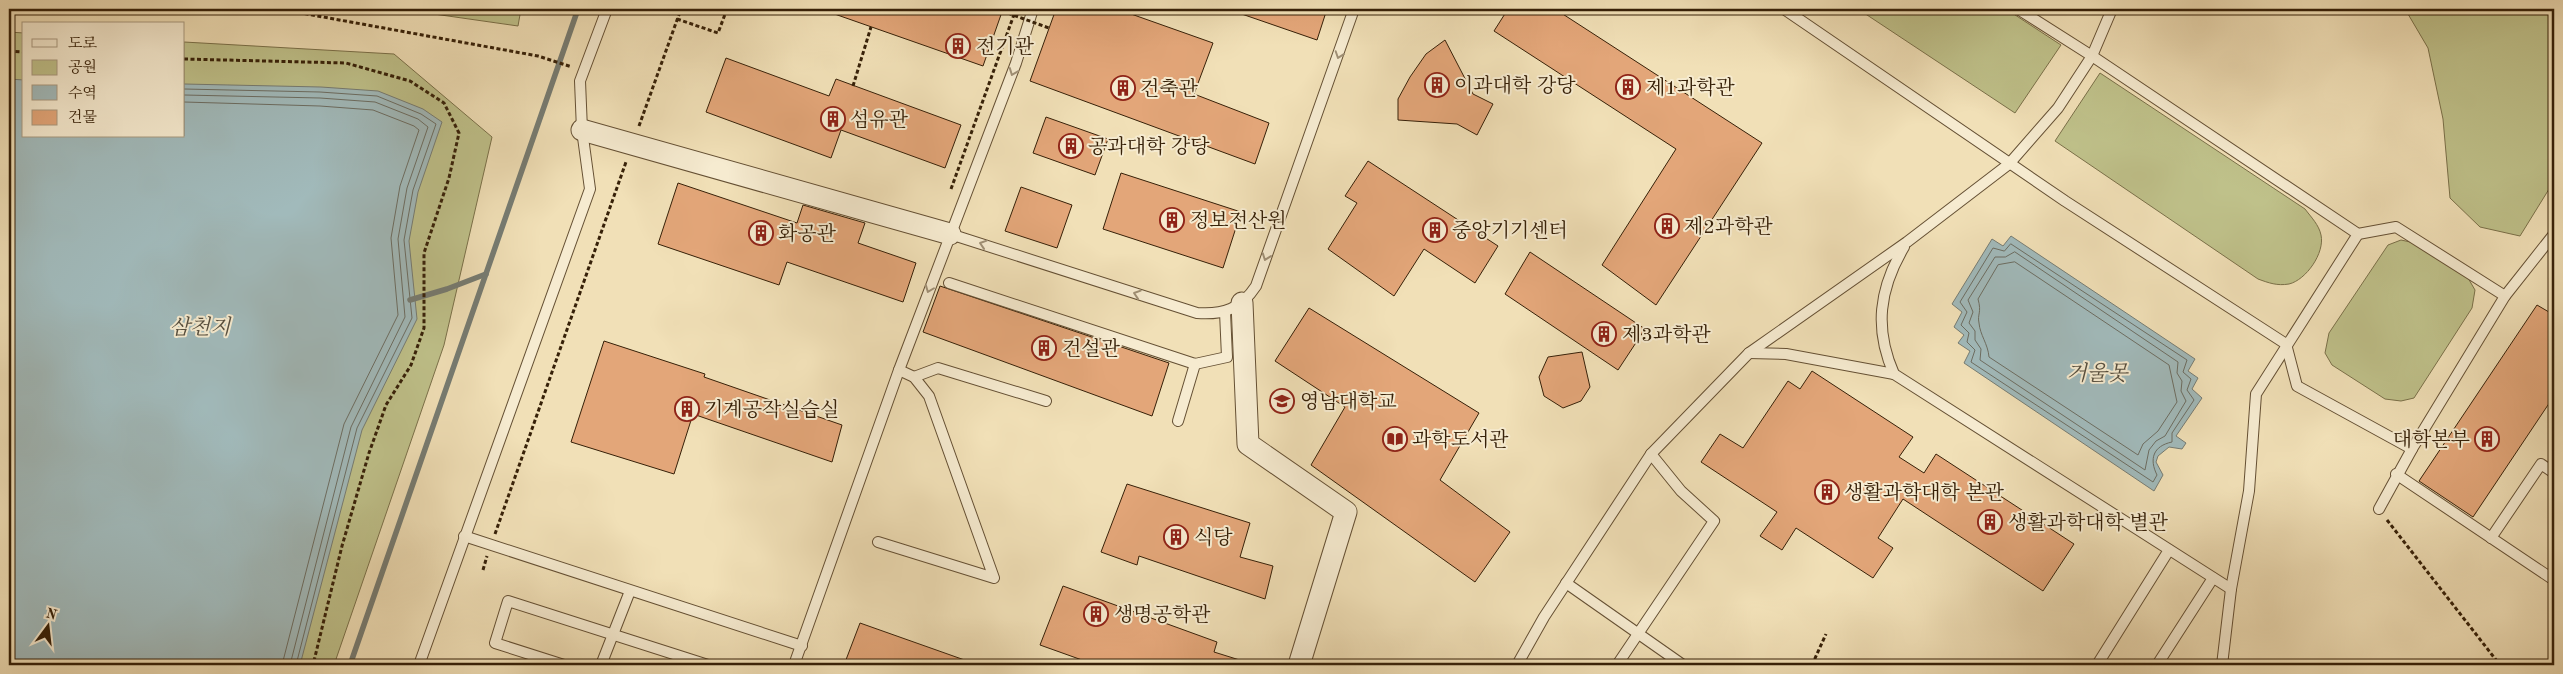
<svg xmlns="http://www.w3.org/2000/svg" width="2563" height="674" viewBox="0 0 2563 674" font-family="'Old Standard TT','Noto Serif KR',serif">
	<style>
		.green { fill: #bfc18a; stroke: #7a7049 }
		.water { fill: #a1babb; stroke: #767c73 }
		.lines { fill: none; stroke-linecap: round; stroke-linejoin: round }
		.shore { stroke: #6c6d62; stroke-width: 1 }
		.stream { stroke: #767c73; stroke-width: 5.5 }
		.building { fill: #e3a679; stroke: #362008 }
		.lane-casing { stroke: #655034; stroke-width: 12 }
		.street-casing { stroke: #655034; stroke-width: 23 }
		.path { stroke: #362008; stroke-width: 3; stroke-dasharray: 4 2.5; stroke-linecap: butt }
		.lane { stroke: #f6ebd0; stroke-width: 10 }
		.street { stroke: #f6ebd0; stroke-width: 21 }
		.path-bridge { stroke: #362008; stroke-width: 3; stroke-dasharray: 4 2.5; stroke-linecap: butt }
		.oneway { stroke: #a09076 }
		.labels { text-anchor: middle; stroke-width: 4; stroke-linejoin: round; paint-order: stroke }
		.poi-label { font-size: 20px; fill: #362008; stroke: #f6ebd0; text-anchor: start }
		.water-label { font-size: 21px; font-style: italic; fill: #564e3e; stroke: #f6ebd0 }
	</style>
	<rect width="100%" height="100%" fill="#f1e0b7"/>
	<filter id="stains"><feTurbulence type="fractalNoise" baseFrequency=".004" numOctaves="4"/><feColorMatrix values="0 0 0 0 .2 0 0 0 0 .09 0 0 0 0 .02 0 0 0 .5 -.17"/></filter>
	<radialGradient id="worn" r=".72"><stop offset=".6" stop-color="#630" stop-opacity="0"/><stop offset="1" stop-color="#630" stop-opacity=".3"/></radialGradient>
	<!-- green -->
	<g class="green">
		<path d="M399 9H521L518 26Z"/>
		<path d="M1858 9H2006L2061 45 2015 113Z"/>
		<path d="M2325 9H2554V181L2520 236 2480 227 2450 198 2443 119 2428 48 2408 14Z"/>
		<path d="M9 32 24 33V136H184V42L394 54 492 137 444 345 334 665H9Z"/>
		<path d="M2100 73 2305 209C2311 217 2319 225 2321 235 2325 253 2306 280 2289 284 2277 286 2269 283 2258 279L2055 141Z"/>
		<path d="M2401 240 2415 243 2468 278 2475 290 2472 308 2414 398 2401 401 2385 399 2332 365 2325 353 2329 333 2388 245Z"/>
	</g>
	<!-- water -->
	<g class="water">
		<path d="M9 79 24 80V136H184V84L321 87 378 91 423 109 442 122 418 192 409 241 417 319 362 430 300 665H9Z"/>
		<path d="M2011 236 2195 359 2188 371 2198 378 2192 389 2202 398 2176 436 2186 443 2182 449 2169 447 2158 456 2156 462 2163 475 2154 491 1964 363 1970 351 1958 343 1964 335 1954 327 1962 312 1952 304 1992 239 2003 246Z"/>
	</g>
	<g class="lines">
		<!-- shore -->
		<g class="shore">
			<path d="M184 89 320 92 377 96 421 114 436 124 413 190 404 240 412 318 357 428 296 665"/>
			<path d="M184 95 320 98 375 102 418 119 428 127 407 188 398 239 405 317 351 427 290 665"/>
			<path d="M184 102 320 106 373 110 414 126 419 130 400 186 391 238 398 315 344 424 282 665"/>
			<path d="M2011 244 2187 360 2183 372 2191 379 2187 390 2194 400 2172 433V442C2153 446 2149 459 2157 475L2153 482 1971 362 1975 350 1967 342 1969 333 1961 325 1967 312 1960 302 1993 248 2004 251Z"/>
			<path d="M2015 252 2178 362 2177 373 2182 381 2181 391 2186 401 2165 436 2156 441 2149 450 2145 470 1980 360 1981 349 1975 340V331L1969 323 1973 312 1968 300 1995 257H2005Z"/>
			<path d="M2015 262 2169 365 2177 402 2158 431 2143 444 2138 455 1989 357C1988 344 1980 335 1979 323 1977 314 1982 313 1978 299L1998 265Z"/>
		</g>
		<!-- stream -->
		<g class="stream">
			<path d="M410 300 447 289 486 274"/>
			<path d="M350 665 578 9"/>
		</g>
	</g>
	<!-- building -->
	<g class="building">
		<path d="M826 9H1003L983 66 826 11Z"/>
		<path d="M1056 9H1117L1213 43 1194 94 1269 123 1255 164 1030 81Z"/>
		<path d="M1233 9H1327L1317 40 1233 11Z"/>
		<path d="M1508 9H1555L1762 143 1656 305 1602 265 1676 149 1494 31Z"/>
		<path d="M1445 40 1473 94 1493 104 1477 135 1457 124 1398 120V99L1410 77 1426 54Z"/>
		<path d="M726 58 829 96 836 79 961 125 945 168 841 130 831 158 706 112Z"/>
		<path d="M1046 117 1108 139 1095 175 1033 153Z"/>
		<path d="M1368 161 1498 246 1475 283 1424 249 1394 296 1328 249 1357 203 1345 196Z"/>
		<path d="M1121 173 1241 212 1223 268 1103 229Z"/>
		<path d="M678 183 797 223 803 205 865 223 858 243 916 263 903 302 787 262 779 285 658 244Z"/>
		<path d="M1021 187 1072 205 1057 248 1005 231Z"/>
		<path d="M1530 252 1645 329 1618 370 1505 294Z"/>
		<path d="M940 286 1169 363 1152 416 923 332Z"/>
		<path d="M2537 305 2554 315V396L2473 517 2419 481Z"/>
		<path d="M1309 308 1479 413 1440 480 1510 532 1475 582 1311 465 1345 407 1275 361Z"/>
		<path d="M604 341 705 374 704 377 842 425 832 462 693 414 674 474 571 442Z"/>
		<path d="M1582 352 1590 387 1581 401 1563 408 1544 396 1539 377 1548 357Z"/>
		<path d="M1812 371 1913 437 1899 457 1924 473 1936 454 2074 544 2043 591 1903 499 1878 538 1893 548 1873 578 1796 528 1782 550 1760 536 1777 512 1701 462 1720 434 1743 448 1788 381 1800 389Z"/>
		<path d="M1127 484 1250 523 1240 557 1273 566 1265 599 1139 556 1137 565 1101 552Z"/>
		<path d="M1063 586 1217 642 1214 652 1246 662 1245 665H1096L1040 645Z"/>
		<path d="M860 623 973 663V665H844Z"/>
	</g>
	<g class="lines">
		<defs>
			<g id="lane">
				<path d="M1784 9 2065 201 2286 344 2297 386 2412 449 2505 296 2396 227 2358 234 2092 56 2018 9"/>
				<path d="M950 234 1197 313C1223 315 1241 309 1256 286L1354 9"/>
				<path d="M1904 247C1879 289 1874 329 1894 374L2231 589"/>
				<path d="M949 283 1195 364 1227 357 1225 312"/>
				<path d="M2505 296 2554 234"/>
				<path d="M1749 353 1786 354 1894 374"/>
				<path d="M914 377 938 368 1046 401"/>
				<path d="M1178 421 1195 364"/>
				<path d="M2396 474 2554 580"/>
				<path d="M2379 509 2412 449"/>
				<path d="M464 536 802 646"/>
				<path d="M2491 538 2541 464 2554 473"/>
				<path d="M878 542 994 578 929 396 914 377 899 370"/>
				<path d="M1566 583 1683 665"/>
				<path d="M419 665 590 189 582 130 580 81 607 9"/>
				<path d="M564 665 495 643 508 601 708 665"/>
				<path d="M601 665 630 591"/>
				<path d="M794 665 899 370 1016 63 1033 9"/>
				<path d="M1517 665 1544 617 1651 454 1749 353 1907 242 2009 164 2058 108 2092 56 2112 9"/>
				<path d="M1617 665 1714 521 1681 491 1651 454"/>
				<path d="M2097 665 2169 550"/>
				<path d="M2157 665 2213 578"/>
				<path d="M2222 665 2231 589 2249 491 2256 394 2358 234"/>
			</g>
			<g id="street">
				<path d="M582 130 950 234"/>
				<path d="M1242 303 1248 444 1346 512 1299 665"/>
			</g>
		</defs>
		<!-- lane casing -->
		<use href="#lane" class="lane-casing"/>
		<!-- street casing -->
		<use href="#street" class="street-casing"/>
		<!-- path -->
		<g class="path">
			<path d="M279 9 538 56 572 67"/>
			<path d="M677 19 718 33 727 9"/>
			<path d="M9 51 24 52"/>
			<path d="M184 59 346 63 410 81 444 103 459 133 449 178 424 253V328L411 365 386 405 369 453 342 546 313 665"/>
			<path d="M853 86 871 27"/>
			<path d="M639 126 681 9"/>
			<path d="M951 189 1016 9"/>
			<path d="M2387 520 2500 665"/>
			<path d="M495 534 626 162"/>
			<path d="M483 570 487 556"/>
			<path d="M1812 665 1826 634"/>
		</g>
		<!-- lane -->
		<use href="#lane" class="lane"/>
		<!-- street -->
		<use href="#street" class="street"/>
		<!-- path-bridge -->
		<path class="path-bridge" d="M1002 11 1049 28"/>
	</g>
	<!-- one-way arrows -->
	<defs><path id="oneway-chevron" d="M-2-3.5L2.5 0L-2 3.5" fill="none" stroke-width="1.6" stroke-linecap="round" stroke-linejoin="round" transform="scale(1.25)"/></defs>
	<g class="oneway">
		<use href="#oneway-chevron" transform="translate(1339 55) rotate(109)"/>
		<use href="#oneway-chevron" transform="translate(1013 72) rotate(111)"/>
		<use href="#oneway-chevron" transform="translate(983 244) rotate(-162)"/>
		<use href="#oneway-chevron" transform="translate(1266 257) rotate(110)"/>
		<use href="#oneway-chevron" transform="translate(929 289) rotate(111)"/>
		<use href="#oneway-chevron" transform="translate(1137 294) rotate(-162)"/>
	</g>
	<!-- icons -->
	<defs>
		<symbol id="building-ring" viewBox="-11 -11 22 22"><circle r="9.5" fill="#f6ebd0" stroke="#8f2418" stroke-width="1.5"/><path d="M-4-6H4V6H1V3H-1V6H-4ZM-2.5-4.3h1.7v1.8h-1.7ZM.8-4.3h1.7v1.8H.8ZM-2.5-1h1.7V.8h-1.7ZM.8-1h1.7V.8H.8Z" fill="#8f2418"/></symbol>
		<symbol id="university-ring" viewBox="-11 -11 22 22"><circle r="9.5" fill="#f6ebd0" stroke="#8f2418" stroke-width="1.5"/><path d="M0-5L7-2L0 1L-7-2ZM-4 1L0 2.5L4 1V4Q0 6-4 4Z" fill="#8f2418"/></symbol>
		<symbol id="library-ring" viewBox="-11 -11 22 22"><circle r="9.5" fill="#f6ebd0" stroke="#8f2418" stroke-width="1.5"/><path d="M-6-4Q-3-5.5-.7-3.5V5Q-3 3-6 4ZM6-4Q3-5.5 .7-3.5V5Q3 3 6 4Z" fill="#8f2418"/></symbol>
	</defs>
	<g fill-rule="evenodd">
		<use href="#building-ring" x="944" y="32" width="28" height="28"/>
		<use href="#building-ring" x="1423" y="71" width="28" height="28"/>
		<use href="#building-ring" x="1614" y="73" width="28" height="28"/>
		<use href="#building-ring" x="1109" y="74" width="28" height="28"/>
		<use href="#building-ring" x="819" y="105" width="28" height="28"/>
		<use href="#building-ring" x="1057" y="132" width="28" height="28"/>
		<use href="#building-ring" x="1158" y="206" width="28" height="28"/>
		<use href="#building-ring" x="1653" y="212" width="28" height="28"/>
		<use href="#building-ring" x="1421" y="216" width="28" height="28"/>
		<use href="#building-ring" x="747" y="219" width="28" height="28"/>
		<use href="#building-ring" x="1590" y="320" width="28" height="28"/>
		<use href="#building-ring" x="1030" y="334" width="28" height="28"/>
		<use href="#university-ring" x="1268" y="387" width="28" height="28"/>
		<use href="#building-ring" x="673" y="395" width="28" height="28"/>
		<use href="#library-ring" x="1381" y="425" width="28" height="28"/>
		<use href="#building-ring" x="2473" y="425" width="28" height="28"/>
		<use href="#building-ring" x="1813" y="478" width="28" height="28"/>
		<use href="#building-ring" x="1976" y="508" width="28" height="28"/>
		<use href="#building-ring" x="1162" y="523" width="28" height="28"/>
		<use href="#building-ring" x="1082" y="600" width="28" height="28"/>
	</g>
	<g class="labels">
		<!-- poi labels -->
		<g class="poi-label">
			<text x="976" y="53">전기관</text>
			<text x="1454" y="92">이과대학 강당</text>
			<text x="1646" y="94">제1과학관</text>
			<text x="1140" y="95">건축관</text>
			<text x="850" y="126">섬유관</text>
			<text x="1088" y="153">공과대학 강당</text>
			<text x="1190" y="227">정보전산원</text>
			<text x="1684" y="233">제2과학관</text>
			<text x="1452" y="237">중앙기기센터</text>
			<text x="778" y="240">화공관</text>
			<text x="1622" y="341">제3과학관</text>
			<text x="1062" y="355">건설관</text>
			<text x="1300" y="408">영남대학교</text>
			<text x="704" y="416">기계공작실습실</text>
			<text x="1412" y="446">과학도서관</text>
			<text x="2470" y="446" text-anchor="end">대학본부</text>
			<text x="1844" y="499">생활과학대학 본관</text>
			<text x="2008" y="529">생활과학대학 별관</text>
			<text x="1194" y="544">식당</text>
			<text x="1114" y="621">생명공학관</text>
		</g>
		<!-- water labels -->
		<g class="water-label">
			<text x="200" y="334">삼천지</text>
			<text x="2097" y="380">거울못</text>
		</g>
	</g>
	<!-- margin -->
	<rect width="2563" height="674" fill="none" stroke="#f1e0b7" stroke-width="30"/>
	<rect x="10" y="10" width="2543" height="654" fill="none" stroke="#362008" stroke-width="2.5"/>
	<rect x="15" y="15" width="2533" height="644" fill="none" stroke="#362008"/>
	<!-- legend -->
	<rect x="22" y="22" width="162" height="115" fill="#f6ebd0" stroke="#a99a80"/>
	<rect x="32" y="39" width="25" height="8" fill="#f6ebd0" stroke="#a99a80"/>
	<text x="68" y="48" font-size="15" fill="#362008">도로</text>
	<rect x="32" y="60" width="25" height="15" fill="#bfc18a" stroke="#a99a80"/>
	<text x="68" y="72" font-size="15" fill="#362008">공원</text>
	<rect x="32" y="85" width="25" height="15" fill="#a1babb" stroke="#a99a80"/>
	<text x="68" y="98" font-size="15" fill="#362008">수역</text>
	<rect x="32" y="110" width="25" height="15" fill="#e3a679" stroke="#a99a80"/>
	<text x="68" y="122" font-size="15" fill="#362008">건물</text>
	<!-- north arrow -->
	<g transform="translate(48 626) rotate(15)" stroke="#f6ebd0" stroke-width="4" paint-order="stroke">
	<path d="M0-4L9 19L0 12L-9 19Z" fill="#362008"/>
	<text y="-8" font-size="14" font-weight="bold" text-anchor="middle" fill="#362008">N</text>
	</g>
	<rect width="100%" height="100%" filter="url(#stains)"/>
	<rect width="100%" height="100%" fill="url(#worn)"/>
</svg>
